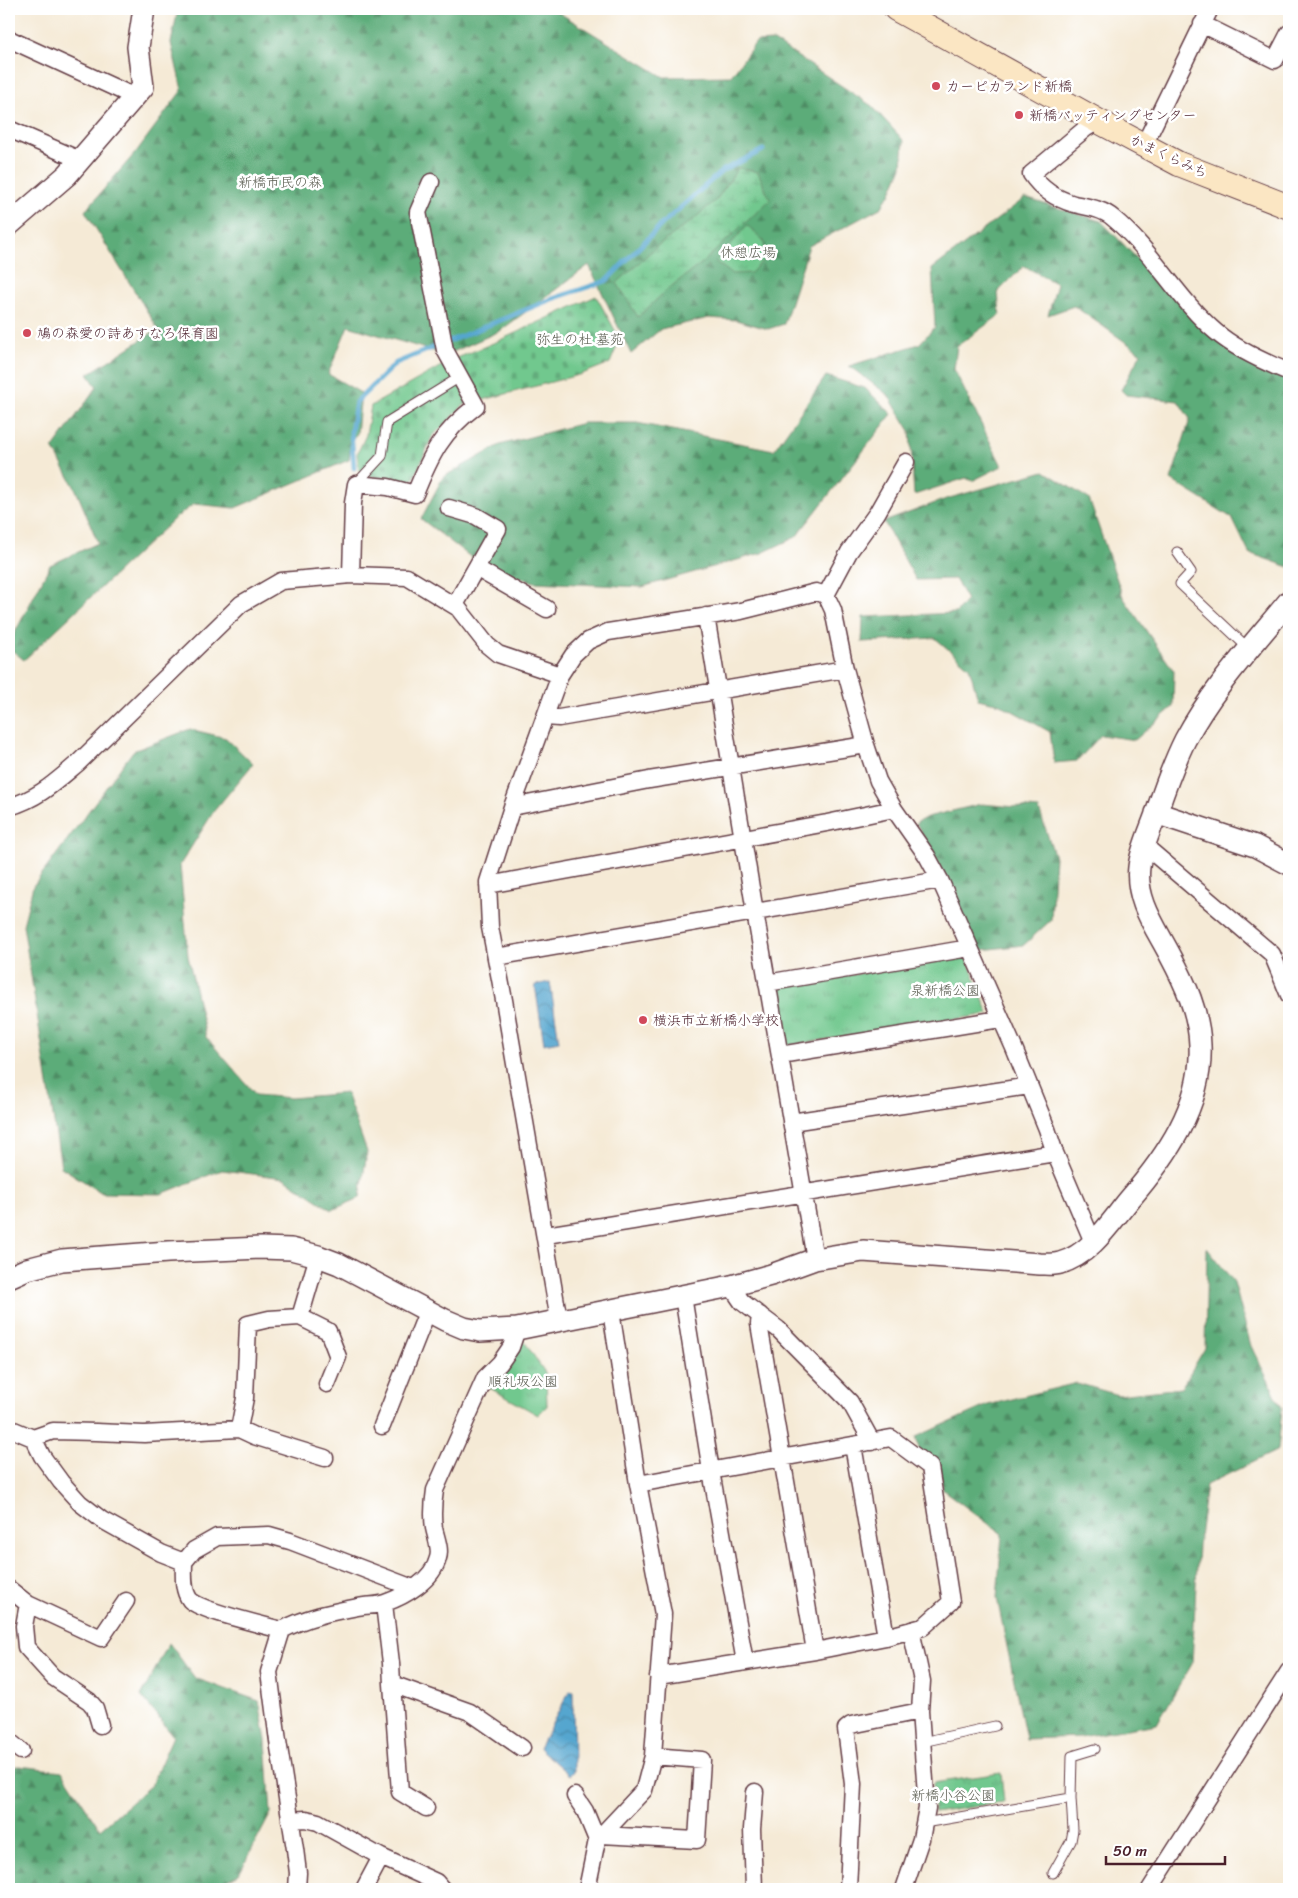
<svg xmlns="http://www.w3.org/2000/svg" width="1298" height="1898" font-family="Sriracha,'Klee One',sans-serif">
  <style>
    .forest { fill: url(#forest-firs); stroke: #536652 }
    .wetland { fill: url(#wetland-marsh); stroke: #5e745c }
    .cemetery { fill: url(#cemetery-stones); stroke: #5e745c }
    .park { fill: url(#park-tufts); stroke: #5e745c }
    .water { fill: url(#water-waves); stroke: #50627d }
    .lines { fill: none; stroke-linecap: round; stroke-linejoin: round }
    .stream { stroke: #55a6cf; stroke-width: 5 }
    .service-casing { stroke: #643d45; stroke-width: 11 }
    .minor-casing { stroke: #643d45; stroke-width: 19 }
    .tertiary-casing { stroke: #643d45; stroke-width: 24 }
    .secondary-casing { stroke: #643d45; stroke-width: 26 }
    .service { stroke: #fff; stroke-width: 9 }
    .minor { stroke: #fff; stroke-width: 16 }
    .tertiary { stroke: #fff; stroke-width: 21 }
    .secondary { stroke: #fbe6c3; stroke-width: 24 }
    .poi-dot { fill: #d1495b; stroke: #fff; stroke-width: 2 }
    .labels { text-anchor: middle; stroke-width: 5; stroke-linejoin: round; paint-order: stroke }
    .poi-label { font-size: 14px; fill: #4a1f2b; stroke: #fff; text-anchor: start }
    .street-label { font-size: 14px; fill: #4a1f2b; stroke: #fff }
    .park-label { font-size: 14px; fill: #585a4e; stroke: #fff }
  </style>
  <defs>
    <pattern id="forest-firs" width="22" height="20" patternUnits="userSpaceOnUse" patternTransform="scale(1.25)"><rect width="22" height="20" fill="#5cac79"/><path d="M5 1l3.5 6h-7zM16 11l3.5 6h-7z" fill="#4e8b63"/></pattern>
    <pattern id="wetland-marsh" width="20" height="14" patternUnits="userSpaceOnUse" patternTransform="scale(1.25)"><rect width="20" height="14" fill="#71c88e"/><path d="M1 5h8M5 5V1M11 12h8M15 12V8" fill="none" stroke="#63ab7b"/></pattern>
    <pattern id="cemetery-stones" width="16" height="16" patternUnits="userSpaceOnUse" patternTransform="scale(1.25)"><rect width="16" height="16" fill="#71c88e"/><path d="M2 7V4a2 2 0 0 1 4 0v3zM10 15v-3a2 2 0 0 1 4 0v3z" fill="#63ab7b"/></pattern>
    <pattern id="park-tufts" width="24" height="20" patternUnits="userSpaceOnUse" patternTransform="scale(1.25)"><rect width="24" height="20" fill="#71c88e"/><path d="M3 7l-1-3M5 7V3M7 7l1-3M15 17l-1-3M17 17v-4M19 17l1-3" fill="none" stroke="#63ab7b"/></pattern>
    <pattern id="water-waves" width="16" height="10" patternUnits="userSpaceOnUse" patternTransform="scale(1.25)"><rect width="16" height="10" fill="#55a6cf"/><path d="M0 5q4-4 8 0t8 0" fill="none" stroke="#4887a8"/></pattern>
  </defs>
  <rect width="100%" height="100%" fill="#fff"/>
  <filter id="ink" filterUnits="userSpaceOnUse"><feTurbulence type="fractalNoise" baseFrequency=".02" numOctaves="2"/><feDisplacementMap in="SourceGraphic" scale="10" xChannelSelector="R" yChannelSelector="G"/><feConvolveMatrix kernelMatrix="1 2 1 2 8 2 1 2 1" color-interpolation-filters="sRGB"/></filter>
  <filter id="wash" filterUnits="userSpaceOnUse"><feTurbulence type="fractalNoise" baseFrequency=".0096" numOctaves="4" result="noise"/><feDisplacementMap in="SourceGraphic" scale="20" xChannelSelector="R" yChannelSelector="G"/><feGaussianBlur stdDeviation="1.12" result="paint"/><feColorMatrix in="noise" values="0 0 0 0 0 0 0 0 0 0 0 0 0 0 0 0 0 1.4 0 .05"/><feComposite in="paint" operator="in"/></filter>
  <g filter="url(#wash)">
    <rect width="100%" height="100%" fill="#f5ead6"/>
    <!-- forest -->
    <path class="forest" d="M 178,9 L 553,9 L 664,77 L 731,76 L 756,42 L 774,41 L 872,106 L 904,141 L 902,167 L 890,195 L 887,197 L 882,207 L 809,246 L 784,324 L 768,329 L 736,320 L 709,318 L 661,329 L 631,354 L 589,265 L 500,331 L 446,355 L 348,326 L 328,374 L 361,393 L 357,434 L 351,440 L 349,460 L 235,508 L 194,504 L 174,519 L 24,660 L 9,648 L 9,644 L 50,565 L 98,543 L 76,490 L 53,448 L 97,387 L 88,374 L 158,329 L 85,211 L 136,152 L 182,90 L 171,43 Z
      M 1025,198 L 1101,221 L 1191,314 L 1226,347 L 1289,381 L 1289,567 L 1249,553 L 1232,518 L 1171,480 L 1190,419 L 1178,401 L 1126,395 L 1121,390 L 1141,353 L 1074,306 L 1048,315 L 1057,284 L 1024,266 L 998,292 L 1000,315 L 957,346 L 954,369 L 1002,466 L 972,481 L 966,478 L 914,495 L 910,431 L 888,395 L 849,366 L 919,344 L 935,327 L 932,269 Z
      M 826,376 L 865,388 L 892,414 L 796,537 L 762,553 L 642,587 L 534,582 L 481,565 L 421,519 L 443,477 L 500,445 L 583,423 L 637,423 L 774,450 Z
      M 1044,471 L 1089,499 L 1123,597 L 1174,671 L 1173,707 L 1135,740 L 1101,735 L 1077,761 L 1054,763 L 1050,732 L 1000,704 L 978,699 L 969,667 L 935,638 L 862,642 L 863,617 L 956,613 L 967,600 L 955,579 L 916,580 L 884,522 L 946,499 Z
      M 190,729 L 226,738 L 253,764 L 214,811 L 180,865 L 188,956 L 206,1037 L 256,1095 L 291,1098 L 346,1093 L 367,1152 L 360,1198 L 332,1210 L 284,1178 L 222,1170 L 161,1194 L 102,1193 L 61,1167 L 23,925 L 33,886 L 133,751 Z
      M 981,804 L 1039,809 L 1055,857 L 1051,920 L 1024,945 L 974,951 L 954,893 L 916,823 L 927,817 Z
      M 1207,1248 L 1234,1282 L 1251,1346 L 1282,1408 L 1278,1450 L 1206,1485 L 1198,1545 L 1192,1664 L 1157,1724 L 1080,1737 L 1026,1739 L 997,1598 L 1002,1534 L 943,1490 L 939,1467 L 919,1449 L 916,1437 L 988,1405 L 1077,1383 L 1118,1395 L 1181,1388 L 1205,1348 Z
      M 169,1643 L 195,1678 L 259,1701 L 266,1740 L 271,1813 L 239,1874 L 211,1889 L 9,1889 L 9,1767 L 19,1766 L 62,1771 L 100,1829 L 151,1785 L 173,1736 L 141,1696 Z"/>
    <!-- wetland -->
    <path class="wetland" d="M 738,168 L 758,172 L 770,200 L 702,263 L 669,288 L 638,317 L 617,283 L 656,247 L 694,219 L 717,199 Z"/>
    <!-- cemetery -->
    <path class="cemetery" d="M 596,296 L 620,339 L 610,363 L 582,374 L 464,405 L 432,437 L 414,478 L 410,481 L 360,475 L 357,454 L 366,435 L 371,406 L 450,361 L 498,341 Z"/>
    <!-- park -->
    <path class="park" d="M 747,225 L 764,241 L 765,258 L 751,273 L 732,274 L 716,262 Z
      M 966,955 L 989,1014 L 785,1046 L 775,988 Z
      M 522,1338 L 546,1374 L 547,1406 L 538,1415 L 488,1387 Z
      M 1001,1773 L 1004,1802 L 934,1813 L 933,1783 Z"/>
    <!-- water -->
    <path class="water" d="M 550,982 L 559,1041 L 544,1044 L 535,985 Z
      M 570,1690 L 573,1691 L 574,1771 L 569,1775 L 539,1748 Z"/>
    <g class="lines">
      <!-- stream -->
      <path class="stream" d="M 354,468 L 351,432 L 356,402 L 396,363 L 552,299 L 606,281 L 662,224 L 722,171 L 763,150"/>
    </g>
  </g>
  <g filter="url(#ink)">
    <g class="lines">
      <!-- service casing -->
      <g class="service-casing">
        <path id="service" d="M 356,484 L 382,456 L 387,422 L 460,377
          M 1177,552 L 1191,572 L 1180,584 L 1248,648
          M 922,1742 L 995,1726
          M 924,1823 L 1071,1798
          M 1053,1873 L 1071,1841 L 1073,1830 L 1071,1798 L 1072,1756 L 1095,1749"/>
      </g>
      <!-- minor casing -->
      <g class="minor-casing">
        <path id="minor" d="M 1202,24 L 1275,60 L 1289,33
          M 9,39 L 135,97
          M 1098,121 L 1085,129 L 1031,174 C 1041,189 1057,199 1074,204 C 1088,207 1103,209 1113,218 C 1152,250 1178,300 1216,332 C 1237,350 1264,362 1289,372
          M 9,129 L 80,160
          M 1144,145 L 1210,9
          M 449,508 L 476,516 L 498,529 L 455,605
          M 476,568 L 547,609
          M 351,575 L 353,503 L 356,484 L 388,487 L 415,494 C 431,454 442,432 476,406 L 445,350 L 418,212 L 431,182
          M 826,595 L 849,552 L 877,513 L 906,462
          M 706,616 L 755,912 L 815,1259
          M 545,717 L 559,718 L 845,669
          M 9,807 C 39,798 54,783 78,763 L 241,604 L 281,581 L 351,575 L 407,577 L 458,608 L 487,645 L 498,654 L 560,675
          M 512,807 L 649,780 L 866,745
          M 1145,846 L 1272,954 L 1289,995
          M 488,885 L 827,823 L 894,809
          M 496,957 L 940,880
          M 767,983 L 969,948
          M 780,1055 L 1000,1019
          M 791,1122 L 1029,1086
          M 546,1235 L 1055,1153
          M 731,1286 L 742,1302 L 778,1329 L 850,1402 L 872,1442
          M 683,1296 L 711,1471 L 745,1662
          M 760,1315 L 759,1324 L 815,1651
          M 300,1317 L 328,1331 L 338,1357 L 327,1384
          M 559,1320 L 504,1000 L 490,927 L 488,882 L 512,807 L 560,675 L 573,655 L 588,641 L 608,632 L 741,611 L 816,592 L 826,595 L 833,610 L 845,669 L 866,745 L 878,781 L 894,809 L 927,856 L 940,880 L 1014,1048 L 1047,1129 L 1055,1153 L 1093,1242
          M 382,1426 L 428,1310
          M 9,1428 L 33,1438 L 42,1456 L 61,1482 L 80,1503 L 102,1520 L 161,1553 L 184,1562
          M 239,1429 L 245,1398 L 248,1324 L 269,1319 L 300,1317 L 318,1256
          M 33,1438 L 53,1431 L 96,1432 L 144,1434 L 239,1429 L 254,1436 L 325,1458
          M 853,1445 L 886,1637
          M 638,1484 L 891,1438 L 930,1467 L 951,1602 L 923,1627 L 886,1637 L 815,1651 L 658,1676
          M 413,1588 L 290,1541 L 269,1535 L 217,1537 L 194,1550 L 184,1562 C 184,1573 182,1590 190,1600 C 201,1611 263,1625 282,1630 C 306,1617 332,1612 358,1607 C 367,1605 377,1606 385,1603 C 405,1596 433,1580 438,1558 C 441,1549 436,1538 434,1528 C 432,1515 433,1503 435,1490 L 485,1378 L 500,1363 L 511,1347 L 517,1329
          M 9,1589 L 28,1604 L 101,1638 L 126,1601
          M 28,1604 L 24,1626 L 26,1647 L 53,1677 L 89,1701 L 95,1708 L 100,1725
          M 384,1604 L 391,1663 L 392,1684 L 470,1712 L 522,1748
          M 282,1630 L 269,1672 L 278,1741 L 295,1849 L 298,1873 L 297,1889
          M 911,1630 L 922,1681 L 920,1711
          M 392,1684 L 400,1792 L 426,1808
          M 9,1741 L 21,1751
          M 575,1796 L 585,1811 L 597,1840
          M 290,1820 L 306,1819 L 318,1822 L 381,1857 L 436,1882 L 442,1889
          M 601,1835 L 697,1840 L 702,1760 L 653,1756
          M 364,1889 L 381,1857
          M 587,1889 L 597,1840 L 644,1790 L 653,1756 L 663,1614 L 638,1484 L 611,1311
          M 754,1889 L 752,1829 L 755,1792
          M 848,1889 L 853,1784 L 846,1729 L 851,1725 L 920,1711 L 927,1808 L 921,1839 L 904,1889
          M 1150,1889 L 1289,1671"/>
      </g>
      <!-- tertiary casing -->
      <g class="tertiary-casing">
        <path id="tertiary" d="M 9,225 L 67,175 L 143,87 L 138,47 L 144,9
          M 1156,813 L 1255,846 L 1289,864
          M 9,1277 L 27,1269 L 62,1260 L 168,1252 L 261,1248 L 291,1249 L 318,1256 L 339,1264 L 445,1320 L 464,1328 L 480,1331 L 517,1329 L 731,1286 L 771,1275 L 815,1259 L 863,1251 L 1040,1264 C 1046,1264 1054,1265 1060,1263 C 1090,1255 1110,1223 1129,1200 C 1166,1157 1203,1105 1200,1045 C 1199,1013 1185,983 1170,955 C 1156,928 1135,900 1139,867 C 1141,850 1150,831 1156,814 C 1164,790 1173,764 1185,740 C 1212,689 1253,645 1289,601"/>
      </g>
      <!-- secondary casing -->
      <g class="secondary-casing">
        <path id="secondary" d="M 896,9 L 1098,121 L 1179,164 L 1289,207"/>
      </g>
      <!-- service -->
      <use href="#service" class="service"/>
      <!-- minor -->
      <use href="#minor" class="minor"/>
      <!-- tertiary -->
      <use href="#tertiary" class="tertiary"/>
      <!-- secondary -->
      <use href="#secondary" class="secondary"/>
    </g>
  </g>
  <!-- markers -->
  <g class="poi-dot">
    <circle cx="936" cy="86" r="5"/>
    <circle cx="1019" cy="115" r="5"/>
    <circle cx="27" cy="333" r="5"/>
    <circle cx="643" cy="1020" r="5"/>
  </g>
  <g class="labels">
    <!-- poi labels -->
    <g class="poi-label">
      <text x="946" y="91">カーピカランド新橋</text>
      <text x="1029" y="120">新橋バッティングセンター</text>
      <text x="37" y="338">鳩の森愛の詩あすなろ保育園</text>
      <text x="653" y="1025">横浜市立新橋小学校</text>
    </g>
    <!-- street labels -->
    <g class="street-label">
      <text transform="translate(1169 156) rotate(25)" y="5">かまくらみち</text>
    </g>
    <!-- park labels -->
    <g class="park-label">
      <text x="280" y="187">新橋市民の森</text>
      <text x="748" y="257">休憩広場</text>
      <text x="580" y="344">弥生の杜 墓苑</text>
      <text x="945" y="995">泉新橋公園</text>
      <text x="523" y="1386">順礼坂公園</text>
      <text x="953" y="1800">新橋小谷公園</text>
    </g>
  </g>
  <!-- margin -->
  <rect width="1298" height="1898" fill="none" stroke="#fff" stroke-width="30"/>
  <!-- scale -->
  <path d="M1106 1856v8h119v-8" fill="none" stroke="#4a1f2b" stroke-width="2.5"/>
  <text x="1113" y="1856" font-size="15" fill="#4a1f2b" stroke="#ffffff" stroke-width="4" paint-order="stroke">50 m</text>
</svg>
